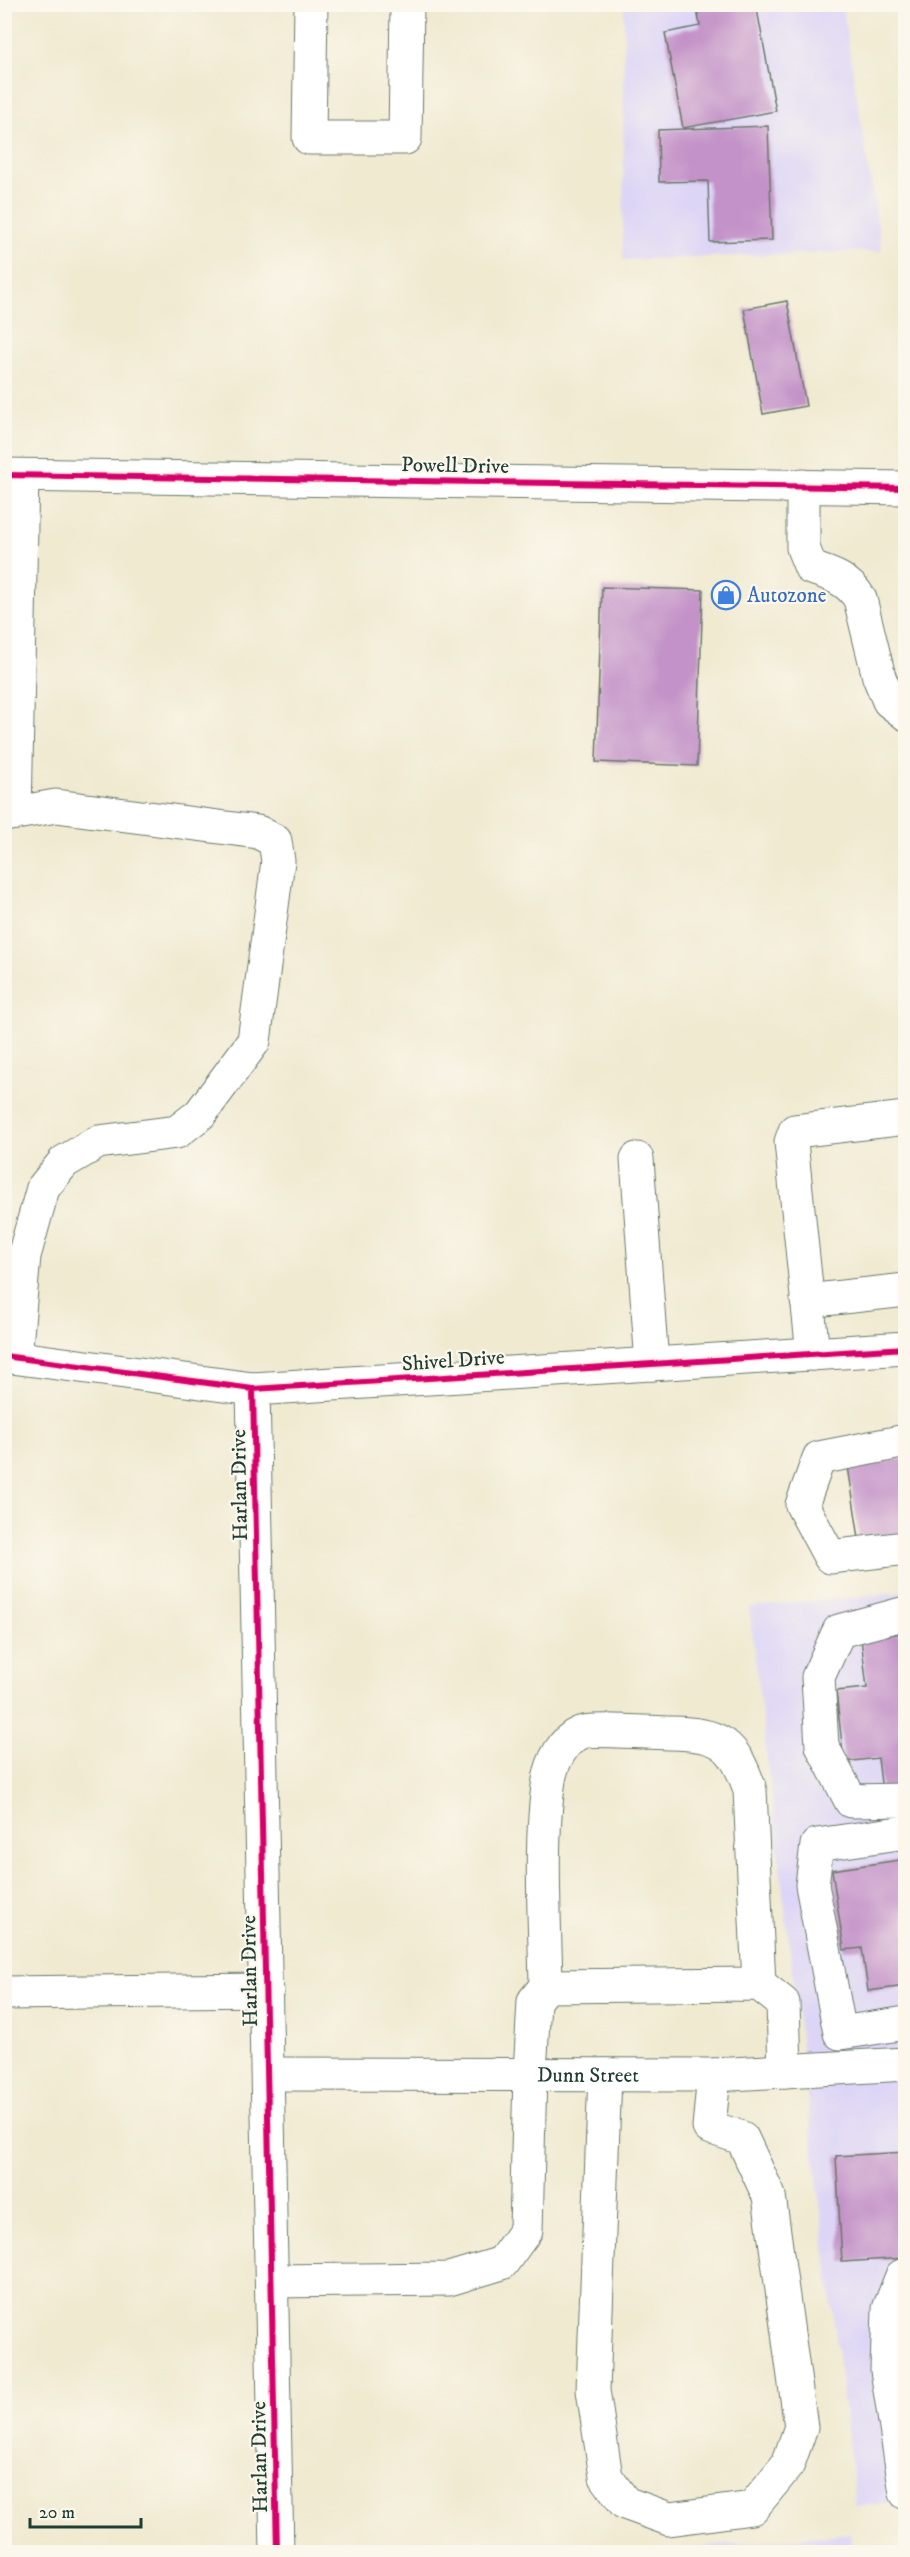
<svg xmlns="http://www.w3.org/2000/svg" width="910" height="2557" font-family="'IM FELL DW Pica',serif">
  <style>
    .built { fill: #ddd5f6 }
    .building { fill: #c392c8 }
    .lines { fill: none; stroke-linecap: round; stroke-linejoin: round }
    .minor-casing { stroke: #687a6b; stroke-width: 35 }
    .minor { stroke: #fff; stroke-width: 33 }
    .cycleway-casing { stroke: #fbf7ec; stroke-width: 10 }
    .cycleway { stroke: #d6006c; stroke-width: 6 }
    .labels { text-anchor: middle; stroke-width: 4.5; stroke-linejoin: round; paint-order: stroke }
    .street-label { font-size: 21px; fill: #1f3d34; stroke: #fbf7ec }
    .shop-label { font-size: 21px; fill: #366cbe; stroke: #fbf7ec; text-anchor: start }
  </style>
  <rect width="100%" height="100%" fill="#fbf7ec"/>
  <filter id="ink" filterUnits="userSpaceOnUse"><feTurbulence type="fractalNoise" baseFrequency=".0167" numOctaves="2"/><feDisplacementMap in="SourceGraphic" scale="12" xChannelSelector="R" yChannelSelector="G"/><feConvolveMatrix kernelMatrix="1 2 1 2 8 2 1 2 1" color-interpolation-filters="sRGB"/></filter>
  <filter id="wash" filterUnits="userSpaceOnUse"><feTurbulence type="fractalNoise" baseFrequency=".008" numOctaves="4" result="noise"/><feDisplacementMap in="SourceGraphic" scale="24" xChannelSelector="R" yChannelSelector="G"/><feGaussianBlur stdDeviation="1.35" result="paint"/><feColorMatrix in="noise" values="0 0 0 0 0 0 0 0 0 0 0 0 0 0 0 0 0 1.4 0 .05"/><feComposite in="paint" operator="in"/></filter>
  <g filter="url(#wash)">
    <rect width="100%" height="100%" fill="#f0ead1"/>
    <!-- built -->
    <path class="built" d="M 624,5 L 842,5 L 882,251 L 623,260 Z
      M 905,1592 L 905,2500 L 856,2507 L 749,1607 Z
      M 850,2533 L 852,2552 L 651,2552 Z"/>
    <g id="blocks">
      <!-- building -->
      <path class="building" d="M 696,4 L 756,4 L 776,111 L 683,128 L 665,33 L 700,26 Z
        M 768,126 L 772,240 L 710,242 L 708,181 L 659,182 L 658,130 Z
        M 787,301 L 806,406 L 763,414 L 744,309 Z
        M 602,587 L 703,590 L 697,766 L 596,762 Z
        M 906,1458 L 906,1539 L 860,1545 L 848,1466 Z
        M 906,1633 L 906,1789 L 882,1792 L 878,1758 L 844,1762 L 836,1691 L 867,1688 L 861,1638 Z
        M 906,1859 L 906,1986 L 868,1991 L 862,1948 L 844,1950 L 832,1870 Z
        M 906,2152 L 906,2258 L 842,2262 L 836,2156 Z"/>
    </g>
  </g>
  <g filter="url(#ink)">
    <use href="#blocks" fill-opacity="0" stroke="#687a6b" stroke-width="1.5"/>
    <g class="lines">
      <!-- minor casing -->
      <g class="minor-casing">
        <g id="minor">
          <path d="M 311,4 L 309,138 L 405,138 L 407,4"/>
          <path d="M 4,475 L 906,488"/>
          <path d="M 803,486 L 803,548 L 811,568 C 831,574 849,580 860,599 L 879,677 L 889,701 L 906,714"/>
          <path d="M 15,813 L 22,476"/>
          <path d="M 4,815 L 56,806 L 258,832 L 275,841 L 278,861 L 254,1041 L 200,1114 L 177,1132 L 98,1142 L 64,1162 L 43,1188 L 24,1256 L 15,1357"/>
          <path d="M 637,1159 L 652,1364"/>
          <path d="M 807,1301 L 906,1290"/>
          <path d="M 813,1354 L 791,1142 L 795,1131 L 906,1118"/>
          <path d="M 4,1356 L 253,1389 L 906,1348"/>
          <path d="M 253,1389 L 277,2552"/>
          <path d="M 906,1441 L 819,1458 L 802,1505 L 830,1557 L 906,1548"/>
          <path d="M 906,1613 L 839,1631 L 818,1677 L 822,1746 L 851,1801 L 906,1800"/>
          <path d="M 906,1832 L 817,1845 L 812,1885 L 840,2033 L 906,2023"/>
          <path d="M 546,1986 C 545,1922 539,1843 549,1780 C 552,1762 563,1740 580,1733 C 589,1728 656,1733 671,1733 C 720,1734 734,1742 750,1790 L 759,1984"/>
          <path d="M 4,1993 L 267,1990"/>
          <path id="s1" d="M 268,2074 L 714,2075 L 906,2064"/>
          <path d="M 605,2075 L 593,2390 L 606,2477 L 625,2503 L 669,2519 L 752,2508 L 788,2464 L 801,2427 L 769,2196 L 742,2138 L 709,2127 L 714,2075"/>
          <path d="M 906,2276 L 902,2276 L 889,2309 L 887,2370 L 906,2493"/>
          <path d="M 272,2281 L 449,2279 L 502,2263 L 526,2230 L 530,2074 L 534,2001 L 546,1986 L 759,1984 L 783,2003 L 785,2071"/>
        </g>
      </g>
      <!-- minor -->
      <use href="#minor" class="minor"/>
      <!-- cycleway casing -->
      <g class="cycleway-casing">
        <path id="cycleway" d="M 4,475 L 906,488
          M 4,1356 L 253,1389 L 906,1348
          M 253,1389 L 277,2552"/>
      </g>
      <!-- cycleway -->
      <use href="#cycleway" class="cycleway"/>
    </g>
  </g>
  <!-- icons -->
  <defs>
    <g id="shop-ring" transform="scale(1.5)"><circle r="9.5" fill="#fbf7ec" stroke="#3f7fe0" stroke-width="1.5"/><path d="M-5-2.5h2.3a2.7 3.5 0 0 1 5.4 0H5L5.5 6h-11ZM-1.5-2.5h3a1.5 2.3 0 0 0-3 0Z" fill="#3f7fe0"/></g>
  </defs>
  <g fill-rule="evenodd">
    <use href="#shop-ring" x="726" y="595"/>
  </g>
  <g class="labels">
    <!-- street labels -->
    <g class="street-label">
      <text transform="translate(455 465) rotate(1)" y="7">Powell Drive</text>
      <text transform="translate(453 1360) rotate(-4)" y="7">Shivel Drive</text>
      <text transform="translate(239 1485) rotate(-91)" y="7">Harlan Drive</text>
      <text transform="translate(249 1971) rotate(-91)" y="7">Harlan Drive</text>
      <text dy="7" stroke="none"><textPath href="#s1" startOffset="320">Dunn Street</textPath></text>
      <text transform="translate(259 2457) rotate(-91)" y="7">Harlan Drive</text>
    </g>
    <!-- shop labels -->
    <g class="shop-label">
      <text x="747" y="602">Autozone</text>
    </g>
  </g>
  <!-- margin -->
  <rect width="910" height="2557" fill="none" stroke="#fbf7ec" stroke-width="24"/>
  <!-- scale -->
  <path d="M30 2518v9h111v-9" fill="none" stroke="#1f3d34" stroke-width="3"/>
  <text x="39" y="2518" font-size="18" fill="#1f3d34" stroke="#fbf7ec" stroke-width="4.5" paint-order="stroke">20 m</text>
</svg>
